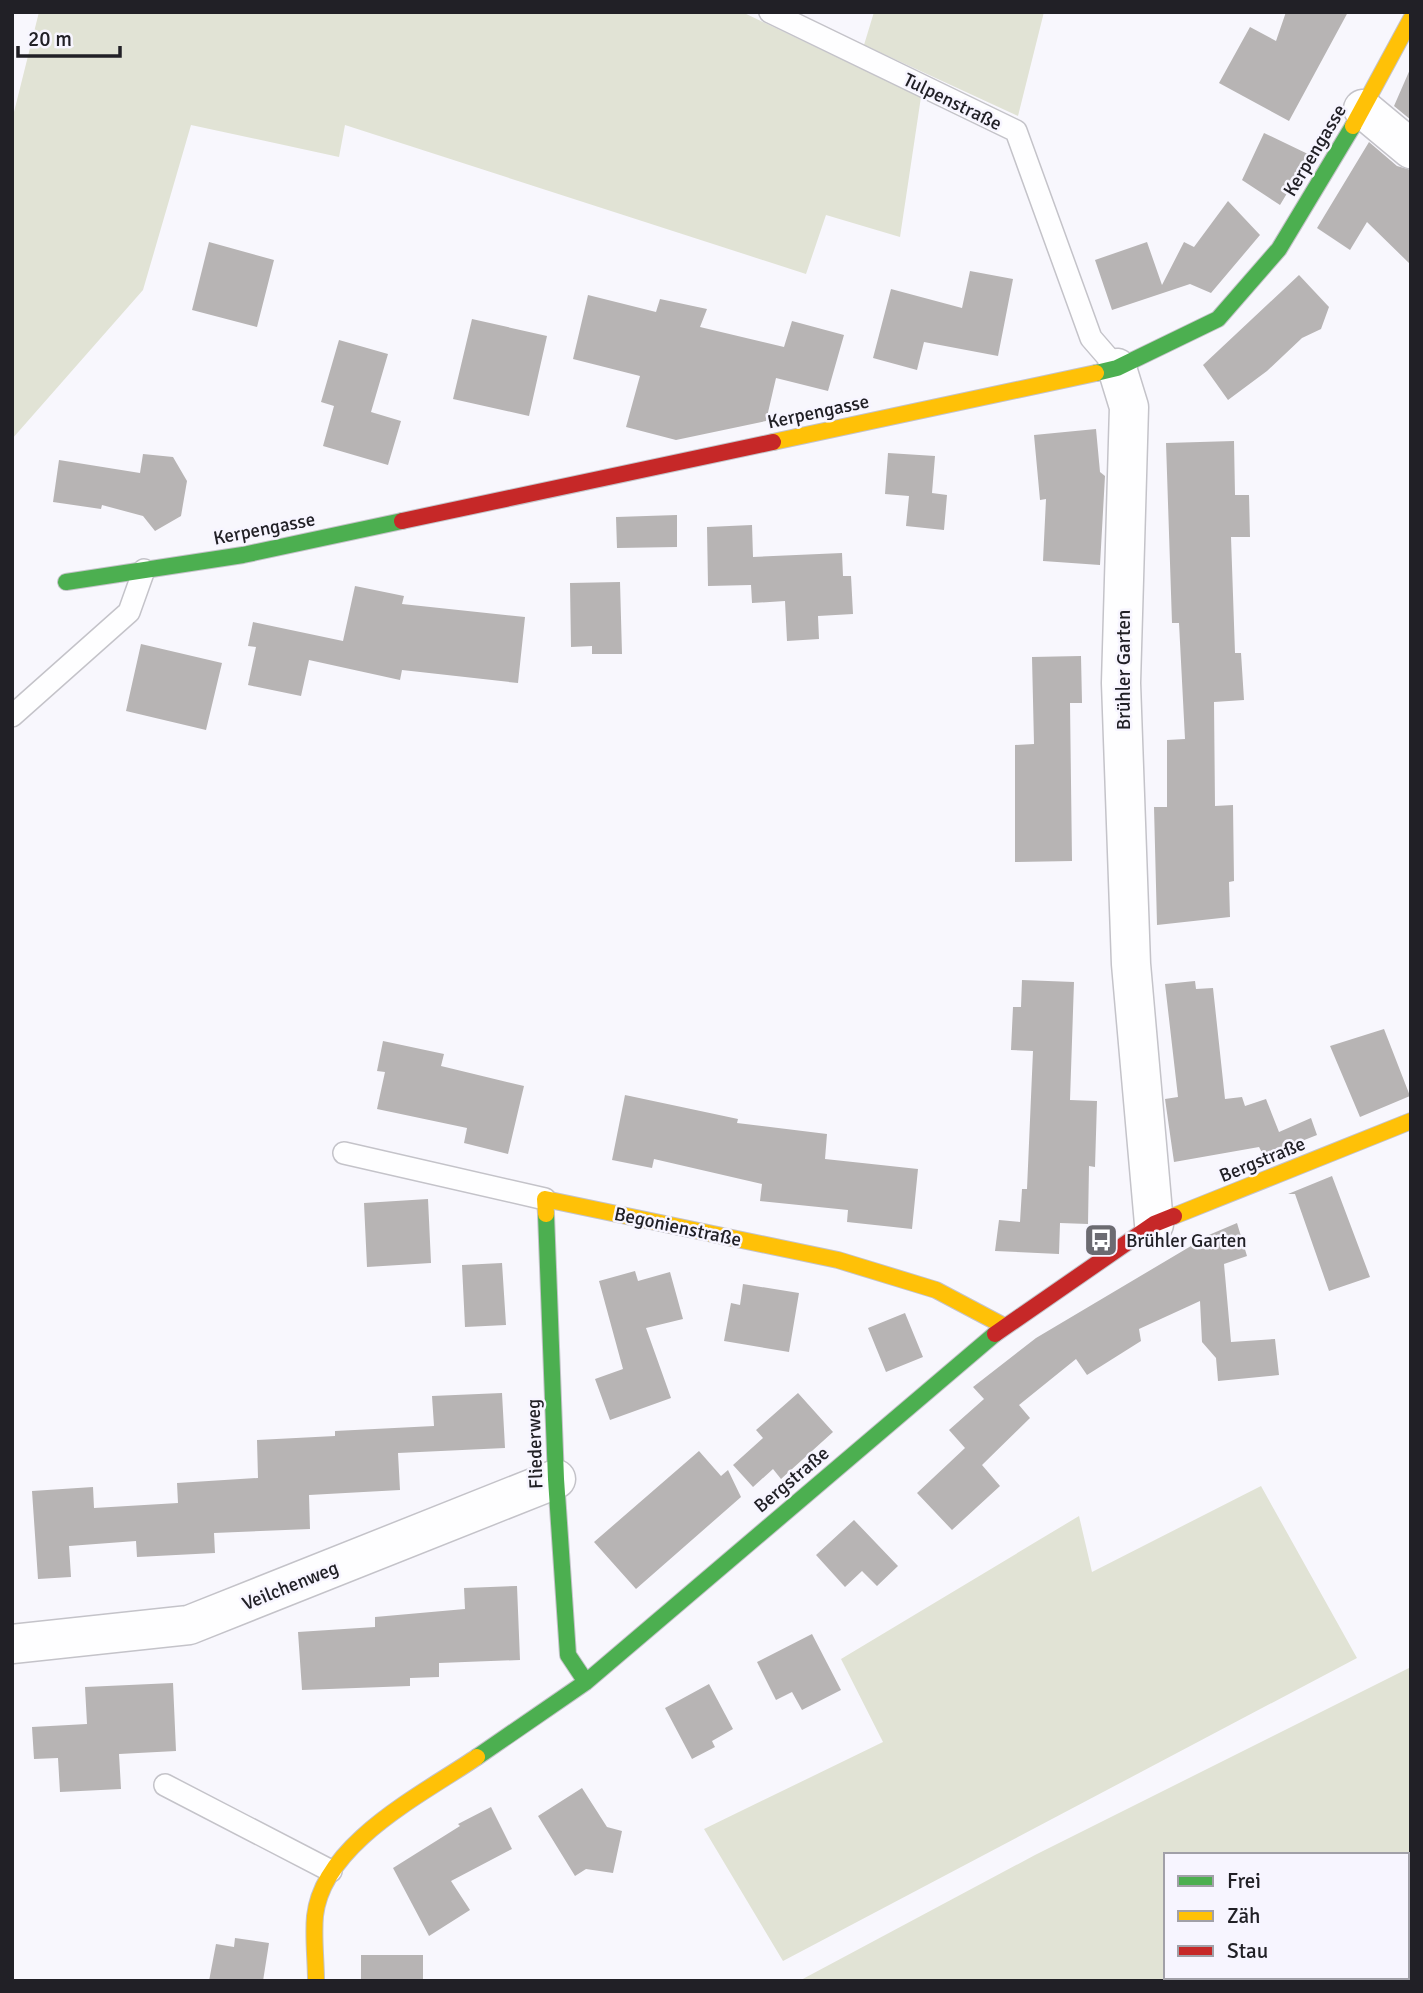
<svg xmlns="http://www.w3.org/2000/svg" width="1423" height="1993" font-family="Signika,sans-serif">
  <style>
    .green { fill: #e1e3d5; fill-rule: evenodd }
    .building { fill: #b7b4b4 }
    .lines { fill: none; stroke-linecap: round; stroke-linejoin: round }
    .lane-casing { stroke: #c4c3c9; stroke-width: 24 }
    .street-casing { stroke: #c4c3c9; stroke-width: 41 }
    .fast-casing { stroke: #c4c3c9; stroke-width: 18 }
    .slow-casing { stroke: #c4c3c9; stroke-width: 18 }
    .jam-casing { stroke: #c4c3c9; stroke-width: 18 }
    .lane { stroke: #fefeff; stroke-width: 21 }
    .street { stroke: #fefeff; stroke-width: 38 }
    .fast { stroke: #4caf50; stroke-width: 16 }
    .slow { stroke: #ffc107; stroke-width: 16 }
    .jam { stroke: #c62828; stroke-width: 16 }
    .labels { text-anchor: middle; stroke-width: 5; stroke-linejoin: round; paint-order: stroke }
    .street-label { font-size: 19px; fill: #212026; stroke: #f7f5ff }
    .poi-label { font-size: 19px; fill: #212026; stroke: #f7f5ff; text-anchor: start }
  </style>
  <rect width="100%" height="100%" fill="#f8f7fd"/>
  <!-- green -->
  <path class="green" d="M 39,12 L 742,12 L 921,97 L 900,237 L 826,215 L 806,274 L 345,125 L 339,157 L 191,125 L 143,290 L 12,439 L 12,120 Z
    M 874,12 L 1044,12 L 1018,116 L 864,45 Z
    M 1261,1486 L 1357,1658 L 783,1961 L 704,1829 L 883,1742 L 841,1659 L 1079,1516 L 1092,1572 Z
    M 1411,1667 L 1411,1981 L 799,1981 L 1035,1855 ZM 1166,1855 L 1407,1855 L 1407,1977 L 1166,1977 Z"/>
  <!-- building -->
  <path class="building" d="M 1286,12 L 1348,12 L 1289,121 L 1219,83 L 1250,27 L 1276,41 Z
    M 1411,67 L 1411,120 L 1394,106 Z
    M 1264,133 L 1310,155 L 1280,205 L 1242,180 Z
    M 1369,142 L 1397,166 L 1411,170 L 1411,265 L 1367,222 L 1350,250 L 1317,228 Z
    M 1228,201 L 1260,235 L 1211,293 L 1190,284 L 1112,310 L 1095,260 L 1147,242 L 1162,285 L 1184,242 L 1194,247 Z
    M 209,242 L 274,260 L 257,327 L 192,310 Z
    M 970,271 L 1013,279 L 998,356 L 924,342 L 917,370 L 873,358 L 891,289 L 962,308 Z
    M 1299,275 L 1329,307 L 1321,329 L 1302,338 L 1267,371 L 1228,400 L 1203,365 Z
    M 588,295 L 656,312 L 660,299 L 707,309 L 700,327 L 784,347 L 792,321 L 844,335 L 828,391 L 776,378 L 766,421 L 676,440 L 626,427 L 640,376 L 573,359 Z
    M 472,319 L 547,336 L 529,416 L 453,399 Z
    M 339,340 L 388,354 L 371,412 L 401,421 L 388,465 L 323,446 L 334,406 L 321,402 Z
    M 1096,429 L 1100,472 L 1105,476 L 1100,565 L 1043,561 L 1046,499 L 1040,500 L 1034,435 Z
    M 1234,441 L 1235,495 L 1249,495 L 1250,537 L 1231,537 L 1235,653 L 1241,653 L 1244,700 L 1214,702 L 1215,806 L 1233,805 L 1234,881 L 1229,882 L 1230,917 L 1157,925 L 1154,807 L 1167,807 L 1167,740 L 1185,739 L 1179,623 L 1172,623 L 1166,443 Z
    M 888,453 L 935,456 L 932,493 L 947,495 L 944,530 L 906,526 L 909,496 L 885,494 Z
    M 143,454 L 173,457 L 187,481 L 181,516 L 155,531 L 143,516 L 102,505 L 101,509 L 53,502 L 59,460 L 140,473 Z
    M 677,515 L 677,547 L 617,548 L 616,517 Z
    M 752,525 L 753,557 L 842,553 L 843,576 L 851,576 L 853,614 L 818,616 L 819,639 L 787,641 L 785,601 L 752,603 L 751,585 L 708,586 L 707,527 Z
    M 620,582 L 622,654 L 592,654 L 592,646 L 571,647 L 570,583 Z
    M 355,586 L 404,596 L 402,604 L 525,617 L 518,683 L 402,670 L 400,680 L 309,660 L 301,696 L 248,685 L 256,647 L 248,646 L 253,622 L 343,641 Z
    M 141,644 L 222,663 L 206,730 L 126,711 Z
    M 1081,656 L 1082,703 L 1070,703 L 1072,861 L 1015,862 L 1015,745 L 1034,744 L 1032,657 Z
    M 1022,980 L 1074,982 L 1070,1100 L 1097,1101 L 1095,1167 L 1089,1166 L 1088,1224 L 1060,1223 L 1059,1254 L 995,1251 L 999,1220 L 1020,1222 L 1022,1189 L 1027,1189 L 1033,1051 L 1011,1050 L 1013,1007 L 1021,1007 Z
    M 1195,981 L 1196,989 L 1213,988 L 1225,1099 L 1242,1097 L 1245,1106 L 1266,1099 L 1279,1132 L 1311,1118 L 1317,1135 L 1264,1156 L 1259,1147 L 1174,1162 L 1165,1099 L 1178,1097 L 1165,984 Z
    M 1384,1029 L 1410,1096 L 1360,1117 L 1330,1046 Z
    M 383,1041 L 444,1054 L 441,1066 L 524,1086 L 508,1154 L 464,1143 L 467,1128 L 377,1109 L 385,1072 L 377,1071 Z
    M 625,1095 L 738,1119 L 737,1123 L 827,1134 L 825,1159 L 918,1169 L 912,1229 L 847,1222 L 848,1210 L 760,1201 L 762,1184 L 654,1159 L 652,1168 L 612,1160 Z
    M 1332,1176 L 1370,1277 L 1329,1291 L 1295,1194 L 1288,1194 Z
    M 428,1199 L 431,1263 L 367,1267 L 364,1203 Z
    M 1237,1223 L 1247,1256 L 1224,1264 L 1231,1342 L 1275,1339 L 1279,1375 L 1218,1381 L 1216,1358 L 1202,1342 L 1200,1301 L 1139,1329 L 1141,1341 L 1087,1375 L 1076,1359 L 1019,1405 L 1030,1418 L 982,1465 L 1000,1486 L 952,1530 L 917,1493 L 965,1448 L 949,1430 L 984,1399 L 973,1387 L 1036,1338 L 1191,1246 L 1190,1243 Z
    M 502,1263 L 506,1325 L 465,1327 L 462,1265 Z
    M 635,1271 L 638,1281 L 670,1272 L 683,1319 L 646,1328 L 671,1398 L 610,1420 L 595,1379 L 623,1369 L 599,1281 Z
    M 743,1284 L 799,1293 L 789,1352 L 724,1341 L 731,1303 L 740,1305 Z
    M 905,1313 L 923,1357 L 886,1372 L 868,1328 Z
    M 502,1393 L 505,1448 L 398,1453 L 400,1490 L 309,1495 L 310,1529 L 214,1533 L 215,1553 L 137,1557 L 136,1541 L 69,1546 L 71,1577 L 38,1579 L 32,1491 L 93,1487 L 94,1508 L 178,1503 L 177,1483 L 258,1478 L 257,1440 L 335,1436 L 335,1431 L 434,1426 L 432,1396 Z
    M 798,1393 L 833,1432 L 781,1479 L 773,1469 L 753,1487 L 733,1465 L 763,1438 L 756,1430 Z
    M 699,1451 L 721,1476 L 728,1470 L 741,1497 L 636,1589 L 594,1542 Z
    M 854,1520 L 898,1566 L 877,1586 L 862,1571 L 845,1587 L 816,1555 Z
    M 517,1586 L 520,1660 L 439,1663 L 439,1677 L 410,1678 L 410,1686 L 302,1690 L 298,1632 L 375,1627 L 375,1617 L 465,1609 L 464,1588 Z
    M 812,1634 L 841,1690 L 802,1710 L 792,1692 L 776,1700 L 757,1662 Z
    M 173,1683 L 176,1751 L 119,1754 L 121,1789 L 60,1792 L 58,1758 L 34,1759 L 32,1727 L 87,1724 L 85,1687 Z
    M 709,1684 L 733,1729 L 712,1741 L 715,1747 L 692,1759 L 665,1708 Z
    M 582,1788 L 607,1827 L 622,1831 L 613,1873 L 586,1869 L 575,1876 L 538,1816 Z
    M 491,1807 L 512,1849 L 451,1881 L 470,1910 L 429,1936 L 393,1868 L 460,1826 L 458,1824 Z
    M 235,1938 L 269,1943 L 263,1981 L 209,1981 L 216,1944 L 234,1947 Z
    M 361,1955 L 423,1955 L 423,1981 L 361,1981 Z"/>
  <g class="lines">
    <!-- lane casing -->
    <g class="lane-casing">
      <path id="lane" d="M 770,12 L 1016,131 L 1091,338 L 1117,368
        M 12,716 L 129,612 L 144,570
        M 344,1153 L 545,1199
        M 165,1785 L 331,1871"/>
    </g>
    <!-- street casing -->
    <g class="street-casing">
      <path id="street" d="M 1363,109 L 1411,149
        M 1117,368 L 1129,407 L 1121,683 L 1131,964 L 1154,1224
        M 12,1644 L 189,1625 L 556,1479"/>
    </g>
    <!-- fast casing -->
    <g class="fast-casing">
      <path id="fast" d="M 1096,373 L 1117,368 L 1218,319 L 1279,249 L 1353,126
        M 66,582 L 243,555 L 402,521
        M 546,1214 L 556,1479 L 568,1655 L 586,1682
        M 477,1757 L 586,1682 L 995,1334"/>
    </g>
    <!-- slow casing -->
    <g class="slow-casing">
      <path id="slow" d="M 1353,126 L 1411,19
        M 773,442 L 1096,373
        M 546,1214 L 545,1199 L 838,1260 L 936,1290 L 1004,1326
        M 1174,1216 L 1411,1121
        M 316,1981 C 316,1960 313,1937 315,1916 C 323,1843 423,1794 477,1757"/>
    </g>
    <!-- jam casing -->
    <g class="jam-casing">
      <path id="jam" d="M 402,521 L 773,442
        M 995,1334 L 1154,1224 L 1174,1216"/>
    </g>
    <!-- lane -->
    <use href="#lane" class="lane"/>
    <!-- street -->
    <use href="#street" class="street"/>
    <!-- fast -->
    <use href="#fast" class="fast"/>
    <!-- slow -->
    <use href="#slow" class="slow"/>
    <!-- jam -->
    <use href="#jam" class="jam"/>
  </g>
  <!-- icons -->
  <defs>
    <g id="bus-square" transform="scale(1.75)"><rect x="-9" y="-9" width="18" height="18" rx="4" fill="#6c6b71" stroke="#f7f5ff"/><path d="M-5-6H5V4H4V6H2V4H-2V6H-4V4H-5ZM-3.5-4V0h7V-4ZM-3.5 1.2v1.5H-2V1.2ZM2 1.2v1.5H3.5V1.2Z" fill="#fff"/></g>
  </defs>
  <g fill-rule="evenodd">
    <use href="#bus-square" x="1101" y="1240"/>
  </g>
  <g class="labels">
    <!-- street labels -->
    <g class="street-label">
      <text transform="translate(953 101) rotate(26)" y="7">Tulpenstraße</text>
      <text transform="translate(1314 150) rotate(-59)" y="7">Kerpengasse</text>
      <text transform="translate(818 411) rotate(-12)" y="7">Kerpengasse</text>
      <text transform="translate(264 528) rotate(-11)" y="7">Kerpengasse</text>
      <text transform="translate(1123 670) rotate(-90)" y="7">Brühler Garten</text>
      <text transform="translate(1262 1159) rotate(-22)" y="7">Bergstraße</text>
      <text transform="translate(678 1226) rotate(12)" y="7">Begonienstraße</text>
      <text transform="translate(534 1444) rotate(-92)" y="7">Fliederweg</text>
      <text transform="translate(791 1479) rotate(-40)" y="7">Bergstraße</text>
      <text transform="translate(290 1585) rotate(-22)" y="7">Veilchenweg</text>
    </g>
    <!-- poi labels -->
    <g class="poi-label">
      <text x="1126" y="1247">Brühler Garten</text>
    </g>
  </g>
  <!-- border -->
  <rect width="1423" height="1993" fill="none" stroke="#212026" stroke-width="28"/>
  <!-- legend -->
  <rect x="1164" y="1853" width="245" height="126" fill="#f7f5ff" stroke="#a1a0a8" stroke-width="2"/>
  <rect x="1178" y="1876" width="35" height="10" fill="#4caf50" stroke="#a1a0a8" stroke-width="2"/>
  <text x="1227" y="1888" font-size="21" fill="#212026">Frei</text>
  <rect x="1178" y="1911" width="35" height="10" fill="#ffc107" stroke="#a1a0a8" stroke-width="2"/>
  <text x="1227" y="1923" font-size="21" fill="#212026">Zäh</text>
  <rect x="1178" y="1946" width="35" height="10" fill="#c62828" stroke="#a1a0a8" stroke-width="2"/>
  <text x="1227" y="1958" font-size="21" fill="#212026">Stau</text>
  <!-- scale -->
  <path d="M18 46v10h102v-10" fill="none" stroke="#212026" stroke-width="3.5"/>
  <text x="28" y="46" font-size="21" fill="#212026" stroke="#f7f5ff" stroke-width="5" paint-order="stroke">20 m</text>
</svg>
